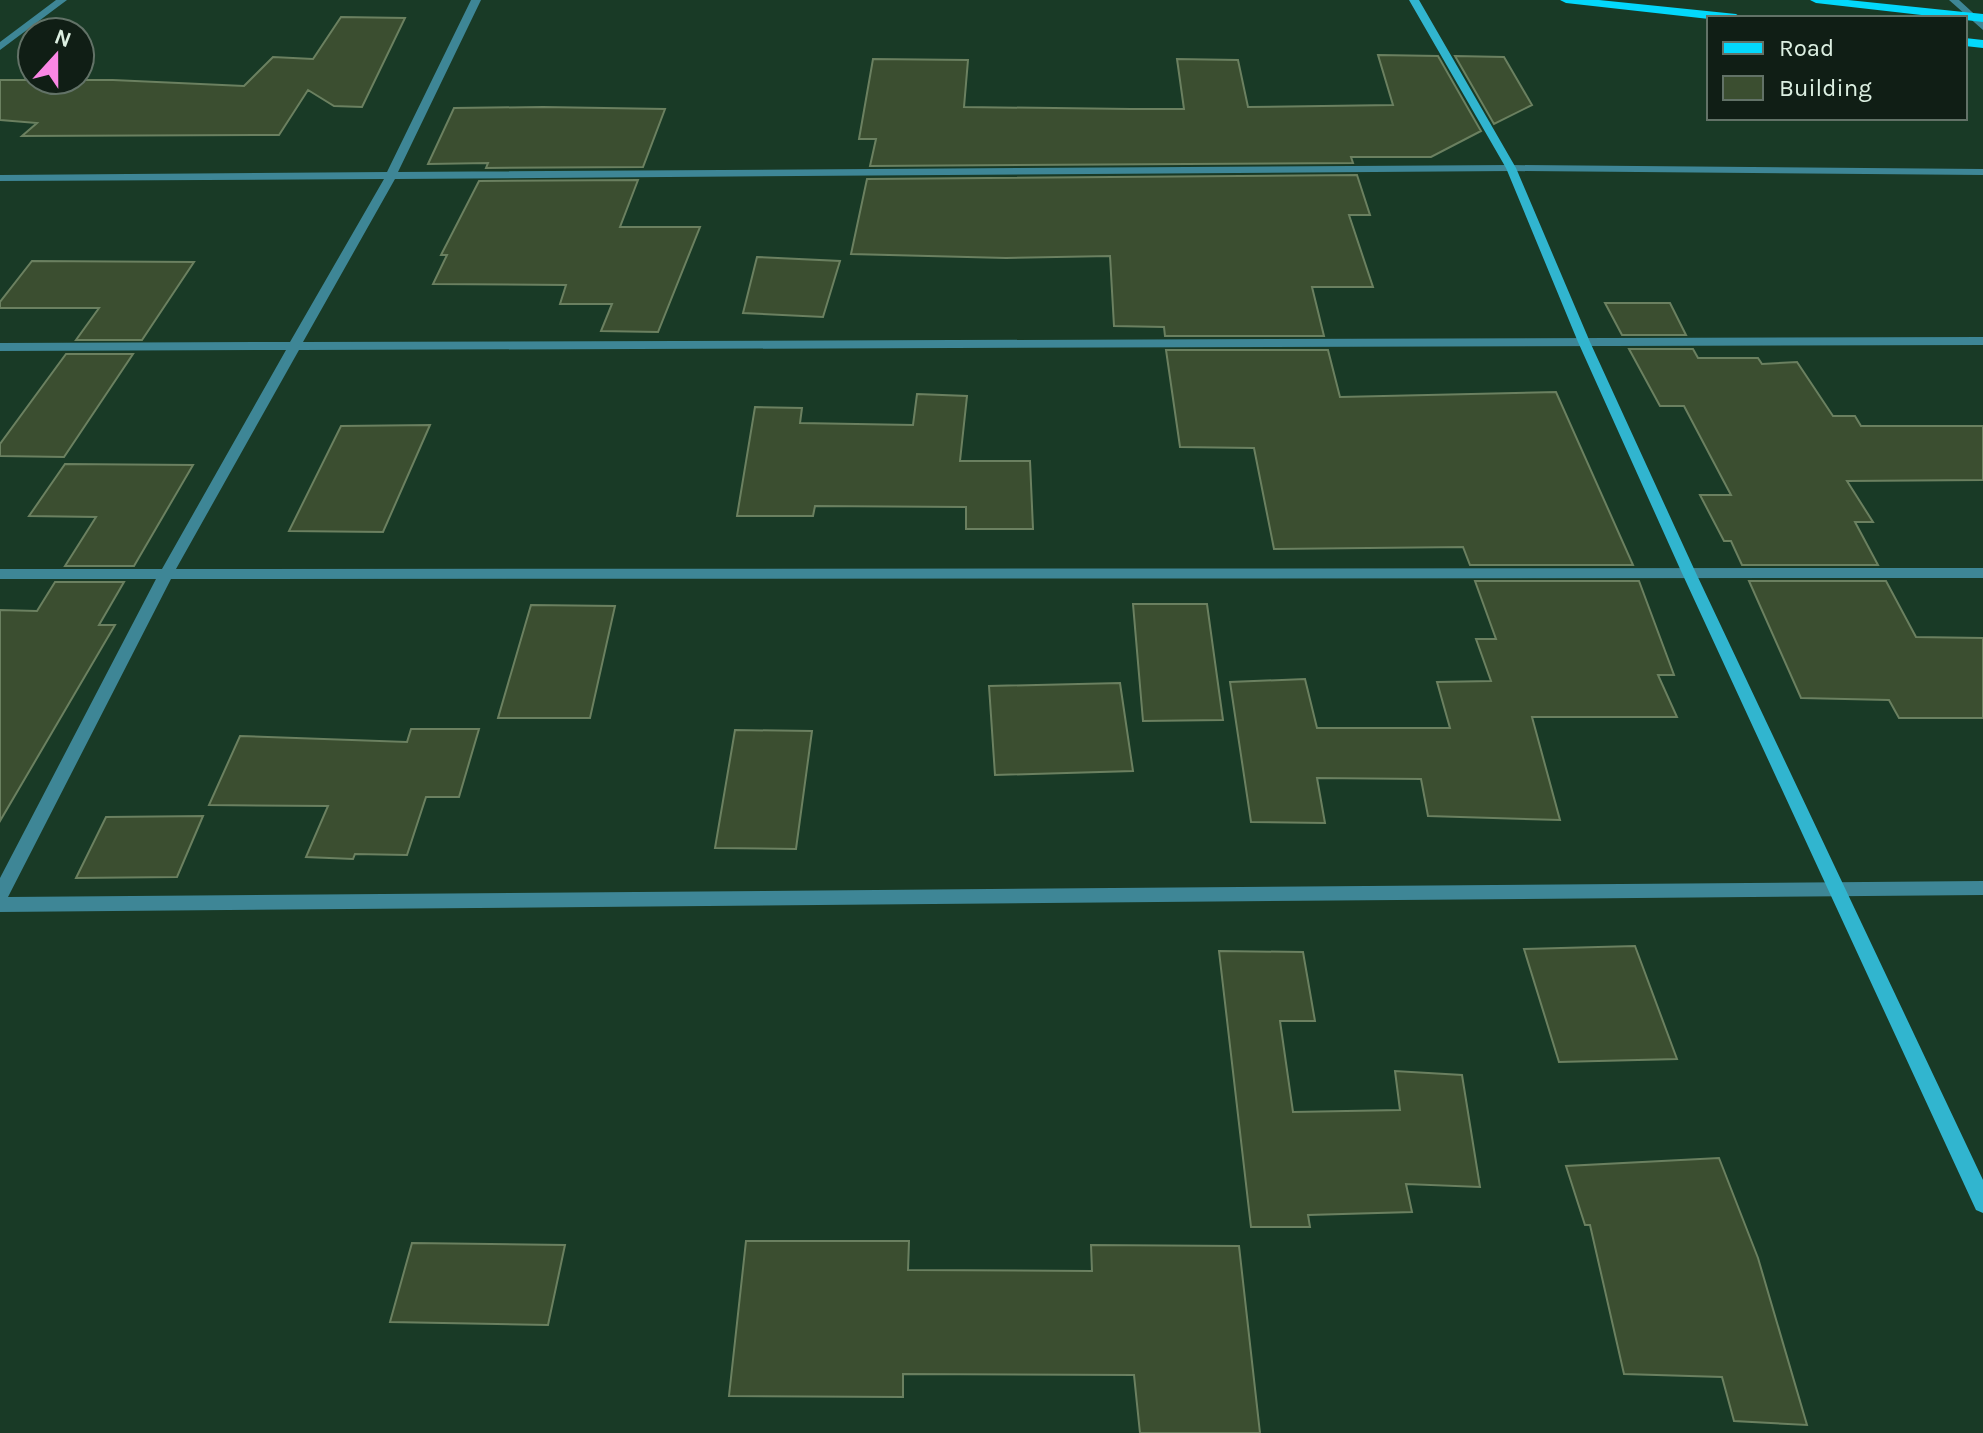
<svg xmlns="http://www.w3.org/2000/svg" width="1983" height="1433" font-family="Karla,sans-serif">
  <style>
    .building { fill: #3b4e30; stroke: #6b8060; stroke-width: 2 }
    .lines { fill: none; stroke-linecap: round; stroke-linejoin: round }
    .street { fill: #3e8696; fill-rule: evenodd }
    .secondary { fill: #31b5cf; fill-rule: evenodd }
    .primary { fill: #03d8fb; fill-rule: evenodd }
  </style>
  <rect width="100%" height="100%" fill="#193a26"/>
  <!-- building -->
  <path class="building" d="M 341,17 L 405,18 L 362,107 L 334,106 L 308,90 L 279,135 L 22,136 L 37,123 L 0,120 L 0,80 L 113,80 L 244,86 L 273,57 L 313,59 Z
    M 1378,55 L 1438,56 L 1481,131 L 1431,157 L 1351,157 L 1353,163 L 870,166 L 876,139 L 859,139 L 873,59 L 968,60 L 964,107 L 1131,109 L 1184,109 L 1177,59 L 1238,60 L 1248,107 L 1393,105 Z
    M 1455,56 L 1504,57 L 1532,105 L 1494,124 Z
    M 454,108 L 543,107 L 665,109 L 643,167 L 486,168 L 488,163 L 428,164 Z
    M 1357,175 L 1370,215 L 1349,215 L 1373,287 L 1312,287 L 1324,336 L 1165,336 L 1164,327 L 1114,326 L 1110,256 L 1006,258 L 851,254 L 867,179 Z
    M 638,180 L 620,227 L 700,227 L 658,332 L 601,331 L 612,304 L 560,304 L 566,285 L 433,284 L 447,255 L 441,255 L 479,181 Z
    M 757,257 L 840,261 L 823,317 L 743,313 Z
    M 32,261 L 194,262 L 142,340 L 76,340 L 99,308 L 0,308 L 0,302 Z
    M 1605,303 L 1670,303 L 1686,335 L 1622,335 Z
    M 1629,349 L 1693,349 L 1698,358 L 1758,358 L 1762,364 L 1797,362 L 1833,416 L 1855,416 L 1861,426 L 1983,426 L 1983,480 L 1847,481 L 1873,522 L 1855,522 L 1878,565 L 1742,565 L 1731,541 L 1724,541 L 1700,495 L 1731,495 L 1684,406 L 1660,406 Z
    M 1166,350 L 1328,350 L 1340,397 L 1556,392 L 1633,565 L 1470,565 L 1463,547 L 1274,549 L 1254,448 L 1180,447 Z
    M 66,354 L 133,354 L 64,457 L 0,456 L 0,444 Z
    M 917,394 L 967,396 L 960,461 L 1030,461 L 1033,529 L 966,529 L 966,507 L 815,506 L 813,516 L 737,516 L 755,407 L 802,408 L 800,423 L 913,425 Z
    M 430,425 L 383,532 L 289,531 L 341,426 Z
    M 65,464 L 193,465 L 134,566 L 65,566 L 96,517 L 29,516 Z
    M 1475,581 L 1639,581 L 1674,675 L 1658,675 L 1677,717 L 1532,717 L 1560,820 L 1428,816 L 1421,779 L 1317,778 L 1325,823 L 1251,822 L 1230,682 L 1305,679 L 1317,728 L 1450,728 L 1437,682 L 1491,681 L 1476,639 L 1496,639 Z
    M 1749,581 L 1886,581 L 1916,637 L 1983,638 L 1983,718 L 1899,718 L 1889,700 L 1801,698 Z
    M 55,582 L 124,582 L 99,625 L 115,625 L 0,821 L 0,610 L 37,611 Z
    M 1133,604 L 1207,604 L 1223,720 L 1143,721 Z
    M 531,605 L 615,606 L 590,718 L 498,718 Z
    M 1120,683 L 1133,771 L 995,775 L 989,686 Z
    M 411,729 L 479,729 L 459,797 L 426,797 L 407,855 L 355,854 L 353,859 L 306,857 L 328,806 L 209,805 L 240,736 L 407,742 Z
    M 735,730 L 812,731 L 796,849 L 715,848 Z
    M 203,816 L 177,877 L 76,878 L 106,817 Z
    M 1635,946 L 1677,1059 L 1559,1062 L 1524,949 Z
    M 1219,951 L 1303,952 L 1315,1021 L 1280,1021 L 1293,1112 L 1400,1110 L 1395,1071 L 1462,1075 L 1480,1187 L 1406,1184 L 1412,1212 L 1308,1215 L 1310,1227 L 1251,1227 Z
    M 1719,1158 L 1758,1258 L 1807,1425 L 1734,1421 L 1722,1377 L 1624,1374 L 1590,1225 L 1585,1225 L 1566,1166 Z
    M 746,1241 L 909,1241 L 908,1270 L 1092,1271 L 1091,1245 L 1239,1246 L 1260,1433 L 1140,1433 L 1134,1375 L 903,1374 L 903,1397 L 729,1396 Z
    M 412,1243 L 565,1245 L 548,1325 L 390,1322 Z"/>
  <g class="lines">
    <!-- street -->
    <path class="street" d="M 56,0 L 67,0 L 0,50 L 0,42 Z
      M 471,0 L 481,0 L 398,172 L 1511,165 L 1983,169 L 1983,175 L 1511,171 L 395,179 L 303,342 L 1983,337 L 1983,345 L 299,350 L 176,569 L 1983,568 L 1983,578 L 171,579 L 8,897 L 1983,881 L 1983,895 L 0,912 L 0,878 L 156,579 L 0,579 L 0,569 L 162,569 L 286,350 L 0,351 L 0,343 L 290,342 L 384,179 L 0,181 L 0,175 L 387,172 Z
      M 1949,0 L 1959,0 L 1983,22 L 1983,30 Z"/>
    <!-- secondary -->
    <path class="secondary" d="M 1409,0 L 1419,0 L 1516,168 L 1590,342 L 1695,571 L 1983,1180 L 1983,1213 L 1976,1210 L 1681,571 L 1578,342 L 1506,168 Z"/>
    <!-- primary -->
    <path class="primary" d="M 1560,0 L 1599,0 L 1736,14 L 1742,18 L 1709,19 L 1566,3 Z
      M 1810,0 L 1848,0 L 1983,14 L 1983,22 L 1816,3 Z
      M 1965,38 L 1983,40 L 1983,48 L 1965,46 Z"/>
  </g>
  <!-- legend -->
  <rect x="1707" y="16" width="260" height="104" fill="#101e15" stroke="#627267" stroke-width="2"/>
  <rect x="1723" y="42" width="40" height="12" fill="#03d8fb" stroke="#627267" stroke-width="2"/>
  <text x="1779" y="56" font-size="24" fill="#ddf0e2">Road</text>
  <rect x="1723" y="76" width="40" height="24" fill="#3b4e30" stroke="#627267" stroke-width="2"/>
  <text x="1779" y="96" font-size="24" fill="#ddf0e2">Building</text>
  <!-- north arrow -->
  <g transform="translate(56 56) rotate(21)"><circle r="38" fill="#101e15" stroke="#627267" stroke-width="2"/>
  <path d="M0-6L14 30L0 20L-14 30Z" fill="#fb87e5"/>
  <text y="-12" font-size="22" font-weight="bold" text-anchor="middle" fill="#ddf0e2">N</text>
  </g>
</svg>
